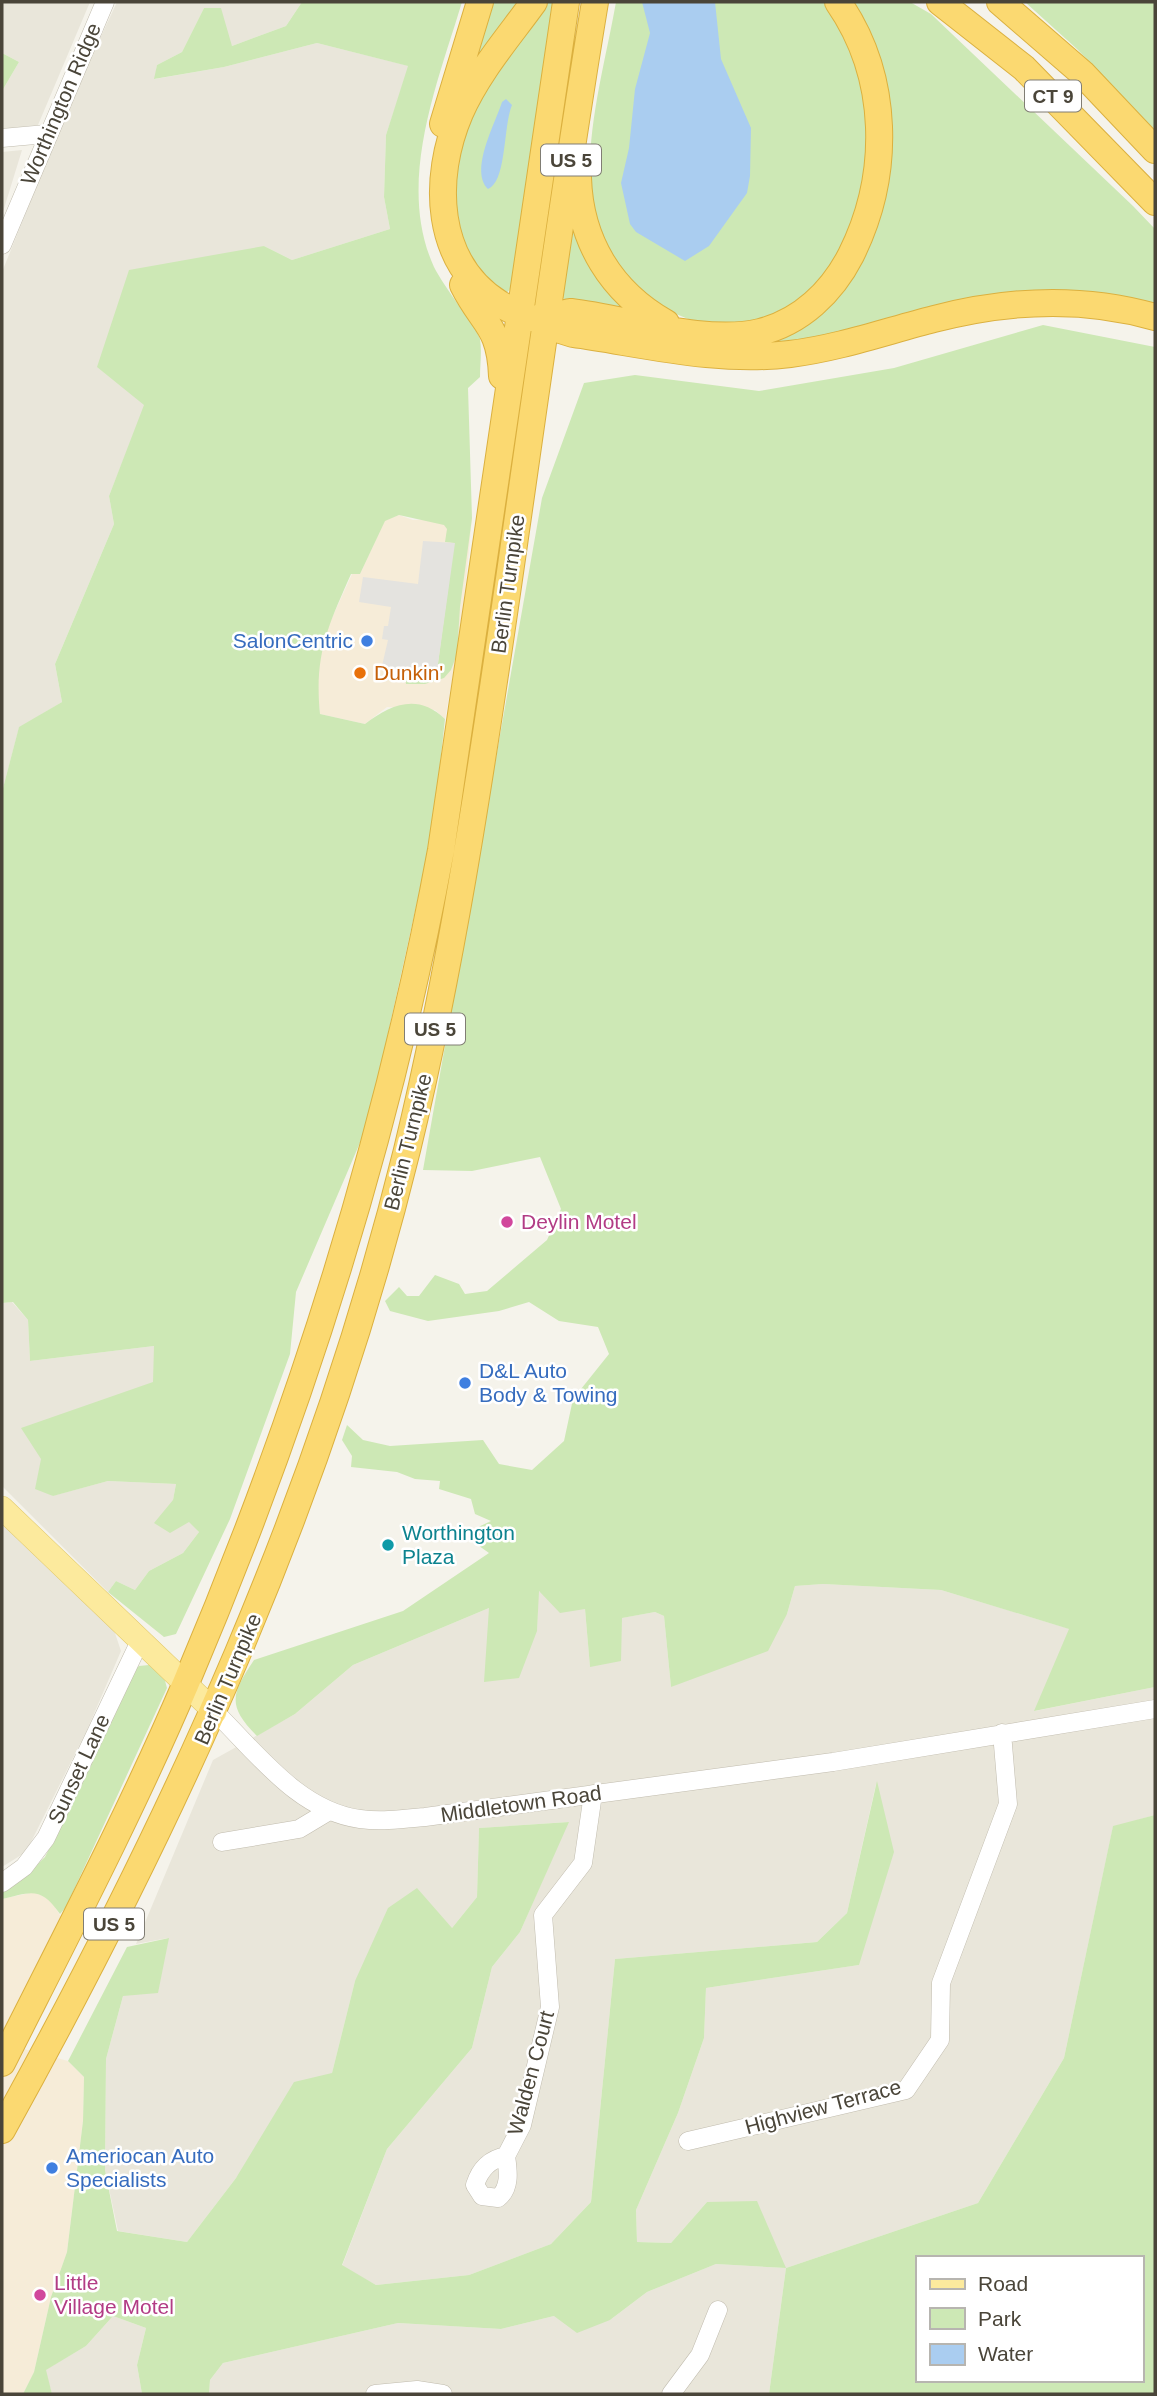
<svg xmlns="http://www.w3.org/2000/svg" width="1157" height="2396" font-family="Arial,sans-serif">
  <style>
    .residential { fill: #e9e6da }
    .commercial { fill: #f6ecd8 }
    .green { fill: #cde8b5; fill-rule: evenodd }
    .parking { fill: #e4e3df }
    .water { fill: #aacdf0 }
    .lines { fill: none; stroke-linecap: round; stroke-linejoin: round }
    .minor-casing { stroke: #c1bcae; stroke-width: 19 }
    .major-casing { stroke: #e2ca6c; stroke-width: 24 }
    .highway-casing { stroke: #dbb03f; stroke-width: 28 }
    .minor { stroke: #fff; stroke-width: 18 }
    .major { stroke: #fcea9d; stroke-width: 23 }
    .highway { stroke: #fbd971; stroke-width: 26 }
    .shop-dot { fill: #3f7fe0; stroke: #fff; stroke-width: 2.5 }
    .food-dot { fill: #e8710a; stroke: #fff; stroke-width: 2.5 }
    .hotel-dot { fill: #d1479c; stroke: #fff; stroke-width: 2.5 }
    .culture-dot { fill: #0f9aa8; stroke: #fff; stroke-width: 2.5 }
    .labels { text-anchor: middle; stroke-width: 5; stroke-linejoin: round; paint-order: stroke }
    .shield { fill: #fff; stroke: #807d74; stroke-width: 2 }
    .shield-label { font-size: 19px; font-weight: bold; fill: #4a4539 }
    .street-label { font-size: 21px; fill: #4a4539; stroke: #fff }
    .shop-label { font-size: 21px; fill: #366cbe; stroke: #fff; text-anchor: start }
    .food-label { font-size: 21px; fill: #c56008; stroke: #fff; text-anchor: start }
    .hotel-label { font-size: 21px; fill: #b23c85; stroke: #fff; text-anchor: start }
    .culture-label { font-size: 21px; fill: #0d838f; stroke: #fff; text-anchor: start }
  </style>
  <rect width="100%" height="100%" fill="#f5f3eb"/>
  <!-- residential -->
  <path class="residential" d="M 2,2 L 90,2 L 38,125 L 2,129 L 2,91 L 19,62 L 2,53 Z
    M 117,2 L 302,2 L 286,26 L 232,46 L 204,8 L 182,52 L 157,65 L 155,79 L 224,67 L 317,43 L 409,66 L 386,135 L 384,197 L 390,229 L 292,260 L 264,246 L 145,405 L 109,496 L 114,524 L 55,664 L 62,702 L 19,728 L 2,792 L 2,272 L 71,101 Z
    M 22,150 L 2,215 L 2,152 Z
    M 12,1302 L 28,1320 L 30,1361 L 154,1346 L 154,1382 L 41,1459 L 52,1496 L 108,1481 L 176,1484 L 173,1500 L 199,1532 L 183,1553 L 149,1571 L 135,1590 L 116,1581 L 108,1592 L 2,1486 L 2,1303 Z
    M 2,1518 L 112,1624 L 121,1651 L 87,1730 L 26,1852 L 2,1867 Z
    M 823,1584 L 941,1590 L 1070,1629 L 1035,1711 L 1155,1687 L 1155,1815 L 1113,1827 L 1064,2058 L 978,2203 L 786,2268 L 769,2394 L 209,2394 L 210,2380 L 223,2363 L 398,2323 L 501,2329 L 554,2316 L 610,2320 L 647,2292 L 716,2264 L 785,2268 L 707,2202 L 671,2243 L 637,2242 L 636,2210 L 678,2113 L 704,2038 L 706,1988 L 859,1965 L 876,1784 L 847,1913 L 817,1942 L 615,1959 L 591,2202 L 551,2244 L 469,2275 L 376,2285 L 342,2266 L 387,2149 L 472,2048 L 492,1967 L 520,1932 L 568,1822 L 479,1828 L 477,1897 L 452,1928 L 355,1981 L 332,2073 L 236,2178 L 187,2242 L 118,2231 L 105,2170 L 106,2059 L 123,1996 L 168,1938 L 136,1944 L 213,1760 L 295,1714 L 353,1665 L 489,1608 L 537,1631 L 538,1591 L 585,1609 L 590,1667 L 621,1618 L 655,1612 L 664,1616 L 671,1687 L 787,1614 L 795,1586 Z
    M 113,2316 L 146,2328 L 137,2365 L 142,2394 L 52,2394 L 45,2370 L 86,2346 Z"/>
  <!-- commercial -->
  <path class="commercial" d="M 399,515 L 413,520 L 472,518 L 461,633 L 445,719 L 435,710 L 387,707 L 365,724 L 320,714 L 316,677 L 326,631 L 352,574 L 360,574 L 385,520 Z
    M 34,1892 L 50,1899 L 61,1917 L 6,2044 L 68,2061 L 84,2077 L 83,2121 L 67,2252 L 51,2297 L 34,2372 L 23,2394 L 2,2394 L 2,1899 Z"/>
  <!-- green -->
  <path class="green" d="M 302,2 L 462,2 C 437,85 396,183 434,267 C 442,284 478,330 480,339 C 482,351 480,365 480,377 L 468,388 L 472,518 L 460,607 L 457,654 L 451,670 L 444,678 L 425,684 L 406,684 L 405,676 L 436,678 L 454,543 L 445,542 L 447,529 L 444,525 L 399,515 L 385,521 L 360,574 L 351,574 C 328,626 314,655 320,714 L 365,724 C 391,704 418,693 445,719 L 433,830 L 368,1124 L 296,1292 L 290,1354 L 230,1519 L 176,1634 L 164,1637 L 108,1592 L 116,1581 L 135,1590 L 149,1571 L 183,1553 L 199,1532 L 189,1522 L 170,1533 L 154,1523 L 173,1500 L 176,1484 L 108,1481 L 53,1496 L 35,1489 L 41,1459 L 21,1428 L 153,1382 L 154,1346 L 30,1361 L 28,1320 L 13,1302 L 2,1303 L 2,792 L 19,727 L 62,702 L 55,664 L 114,524 L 109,496 L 144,405 L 97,367 L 129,270 L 264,246 L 292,260 L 390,229 L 384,197 L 386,135 L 408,66 L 317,43 L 224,67 L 154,79 L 157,65 L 182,52 L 204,8 L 221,8 L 232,46 L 286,26 Z
    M 488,2 L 521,2 L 462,94 Z
    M 544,2 L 554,2 L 511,288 L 505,295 L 496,293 L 465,253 L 453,189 L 467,126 L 484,90 Z
    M 616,2 L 827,2 C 850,51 869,87 869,143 C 869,198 835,284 784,313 C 737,340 675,324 638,288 C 623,273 602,253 597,233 C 577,158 603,76 616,2 Z
    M 848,2 L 910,2 L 931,14 L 1133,206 L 1155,229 L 1155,304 L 1093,294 L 796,347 L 753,345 L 814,319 L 889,172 Z
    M 1025,2 L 1155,2 L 1155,130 L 1077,49 Z
    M 2,53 L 19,62 L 2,91 Z
    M 572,213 L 629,310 L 567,302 L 563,298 Z
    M 1043,325 L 1155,347 L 1155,1687 L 1034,1711 L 1069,1629 L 941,1590 L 823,1584 L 795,1586 L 787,1614 L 768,1651 L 671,1687 L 664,1616 L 655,1612 L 622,1618 L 621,1661 L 590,1667 L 585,1609 L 560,1613 L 539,1591 L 537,1631 L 519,1678 L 484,1682 L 489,1608 L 353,1665 L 295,1714 L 257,1736 C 227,1706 231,1694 254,1660 L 403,1611 L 489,1553 L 475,1543 L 474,1529 L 491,1521 L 475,1514 L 471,1499 L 439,1489 L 440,1481 L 415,1479 L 397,1472 L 351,1467 L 352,1456 L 342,1440 L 347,1425 L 363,1440 L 390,1446 L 483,1440 L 499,1464 L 532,1470 L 564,1441 L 573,1399 L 609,1354 L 598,1327 L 559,1321 L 529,1302 L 499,1311 L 428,1321 L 390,1311 L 385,1301 L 399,1287 L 407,1296 L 419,1296 L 435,1275 L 459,1284 L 465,1294 L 487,1291 L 547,1240 L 561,1209 L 540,1157 L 472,1171 L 423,1170 L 542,498 L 584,383 L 635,375 L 759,391 L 894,368 Z
    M 149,1665 L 164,1677 L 167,1688 L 66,1907 L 60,1914 C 41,1886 31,1892 2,1899 L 2,1891 L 22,1879 L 45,1857 L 95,1756 L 129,1675 L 139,1666 Z
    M 877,1781 L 894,1852 L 859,1965 L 706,1988 L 704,2038 L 678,2113 L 636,2210 L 637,2242 L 671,2243 L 707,2202 L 757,2201 L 786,2268 L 978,2203 L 1064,2058 L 1113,1826 L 1155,1815 L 1155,2394 L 769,2394 L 786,2268 L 716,2264 L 647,2292 L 610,2320 L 577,2333 L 554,2316 L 501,2329 L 398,2323 L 223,2363 L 210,2380 L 209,2394 L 142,2394 L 137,2365 L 146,2328 L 113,2316 L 86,2346 L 46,2370 L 52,2394 L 23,2394 L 34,2372 L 51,2297 L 67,2252 L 83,2121 L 84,2077 L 68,2061 L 127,1947 L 169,1938 L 158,1993 L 123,1996 L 106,2059 L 105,2170 L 117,2231 L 187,2242 L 236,2178 L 294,2082 L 332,2073 L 355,1981 L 388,1908 L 417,1888 L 452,1928 L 477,1897 L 479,1828 L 569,1822 L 520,1932 L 492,1967 L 472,2048 L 387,2149 L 342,2265 L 376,2285 L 469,2275 L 551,2244 L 591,2202 L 615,1959 L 817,1942 L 847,1913 ZM 917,2258 L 1141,2258 L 1141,2380 L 917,2380 Z"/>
  <!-- parking -->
  <path class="parking" d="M 423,541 L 455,543 L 436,678 L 428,676 L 427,679 L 381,670 L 388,640 L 382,639 L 384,626 L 388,626 L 391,607 L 359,602 L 363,577 L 418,584 Z"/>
  <!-- water -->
  <path class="water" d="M 642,2 L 715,2 L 721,59 L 751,128 L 750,176 L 747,193 L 709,246 L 685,261 L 636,232 L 630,224 L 621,183 L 629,148 L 635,89 L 650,33 Z
    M 506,99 L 512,105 C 503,126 507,181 488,189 C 469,171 495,124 502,102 Z"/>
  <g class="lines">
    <!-- minor casing -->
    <g class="minor-casing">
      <path id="minor" d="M 2,138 L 46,134
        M 2,245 L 105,2
        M 215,1712 C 257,1753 299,1811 360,1819 C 382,1822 404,1819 425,1817 L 833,1762 L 1155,1709
        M 222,1842 L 299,1829 L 329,1811
        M 2,1883 L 24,1867 L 46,1838 L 139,1643
        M 688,2141 L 906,2090 L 940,2040 L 941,1983 L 1008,1804 L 1002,1733
        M 506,2156 L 522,2125 L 550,2007 L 543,1915 L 583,1863 L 593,1794
        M 506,2156 C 508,2170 511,2188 498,2198 L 482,2196 L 475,2185 C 480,2169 490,2159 506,2156 Z
        M 375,2394 L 417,2390 L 443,2394
        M 671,2394 L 700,2355 L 718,2310"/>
    </g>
    <!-- major casing -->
    <g class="major-casing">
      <path id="major" d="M 2,1508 L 215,1712"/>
    </g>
    <!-- highway casing -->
    <g class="highway-casing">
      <path id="highway" d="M 534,2 C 508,38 478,72 460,113 C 432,178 434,263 500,304 C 512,311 531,321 545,319 C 554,318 561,313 571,312 C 628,319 705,345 760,332 C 801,322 832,292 851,255 C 891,175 890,77 838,2
        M 940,2 L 1024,68 L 1155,202
        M 1000,2 L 1082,73 L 1155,150
        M 443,124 L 480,2
        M 578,178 C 580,241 611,292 666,323
        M 463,285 C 483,325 500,325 502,376
        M 547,319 L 557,329 L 573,334 C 644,344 718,363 790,354 C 839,348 887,331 934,319 C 1007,300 1082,296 1155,317
        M 2,2063 C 65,1938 131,1812 186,1683 C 300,1415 388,1136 441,850 L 566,2
        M 2,2130 C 177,1814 320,1503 407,1150 C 451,969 479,785 506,600 C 535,400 562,200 595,2"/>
    </g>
    <!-- minor -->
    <use href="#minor" class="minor"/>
    <!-- major -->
    <use href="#major" class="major"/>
    <!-- highway -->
    <use href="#highway" class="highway"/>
  </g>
  <!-- markers -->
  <g class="shop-dot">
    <circle cx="367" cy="641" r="7"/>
    <circle cx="465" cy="1383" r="7"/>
    <circle cx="52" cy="2168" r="7"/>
  </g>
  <circle class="food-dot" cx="360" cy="673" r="7"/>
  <g class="hotel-dot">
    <circle cx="507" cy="1222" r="7"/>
    <circle cx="40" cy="2295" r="7"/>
  </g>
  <circle class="culture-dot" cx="388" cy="1545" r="7"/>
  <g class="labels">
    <!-- shield labels -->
    <g class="shield">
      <rect x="1025" y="80.5" width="56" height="31" rx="5"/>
      <rect x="541" y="144.5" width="60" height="31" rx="5"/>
      <rect x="405" y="1013.5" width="60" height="31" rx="5"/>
      <rect x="84" y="1908.5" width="60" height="31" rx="5"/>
    </g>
    <g class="shield-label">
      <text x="1053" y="103">CT 9</text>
      <text x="571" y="167">US 5</text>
      <text x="435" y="1036">US 5</text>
      <text x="114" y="1931">US 5</text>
    </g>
    <!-- street labels -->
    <g class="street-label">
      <text transform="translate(61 104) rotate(-67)" y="7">Worthington Ridge</text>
      <text transform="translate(508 584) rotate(-82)" y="7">Berlin Turnpike</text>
      <text transform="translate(408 1142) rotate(-76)" y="7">Berlin Turnpike</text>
      <text transform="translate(228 1679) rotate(-67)" y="7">Berlin Turnpike</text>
      <text transform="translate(79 1769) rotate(-65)" y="7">Sunset Lane</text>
      <text transform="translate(521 1804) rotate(-8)" y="7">Middletown Road</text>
      <text transform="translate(531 2073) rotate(-75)" y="7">Walden Court</text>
      <text transform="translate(823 2107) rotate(-15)" y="7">Highview Terrace</text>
    </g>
    <!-- shop labels -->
    <g class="shop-label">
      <text x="353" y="648" text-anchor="end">SalonCentric</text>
      <text x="479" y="1378">D&amp;L Auto<tspan x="479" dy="24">Body &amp; Towing</tspan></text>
      <text x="66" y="2163">Ameriocan Auto<tspan x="66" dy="24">Specialists</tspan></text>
    </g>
    <!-- food labels -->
    <g class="food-label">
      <text x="374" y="680">Dunkin'</text>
    </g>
    <!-- hotel labels -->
    <g class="hotel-label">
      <text x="521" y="1229">Deylin Motel</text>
      <text x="54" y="2290">Little<tspan x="54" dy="24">Village Motel</tspan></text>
    </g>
    <!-- culture labels -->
    <g class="culture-label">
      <text x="402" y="1540">Worthington<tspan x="402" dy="24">Plaza</tspan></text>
    </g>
  </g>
  <!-- border -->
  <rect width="1157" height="2396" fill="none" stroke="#4a4539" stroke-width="7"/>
  <!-- legend -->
  <rect x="916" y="2256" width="228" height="126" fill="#ffffff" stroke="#b7b5b0" stroke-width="2"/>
  <rect x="930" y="2279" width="35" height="10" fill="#fcea9d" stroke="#b7b5b0" stroke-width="2"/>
  <text x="978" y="2291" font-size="21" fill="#4a4539">Road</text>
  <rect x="930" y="2308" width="35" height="21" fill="#cde8b5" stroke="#b7b5b0" stroke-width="2"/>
  <text x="978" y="2326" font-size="21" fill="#4a4539">Park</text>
  <rect x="930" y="2344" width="35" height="21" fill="#aacdf0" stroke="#b7b5b0" stroke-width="2"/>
  <text x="978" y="2361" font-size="21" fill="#4a4539">Water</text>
</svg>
